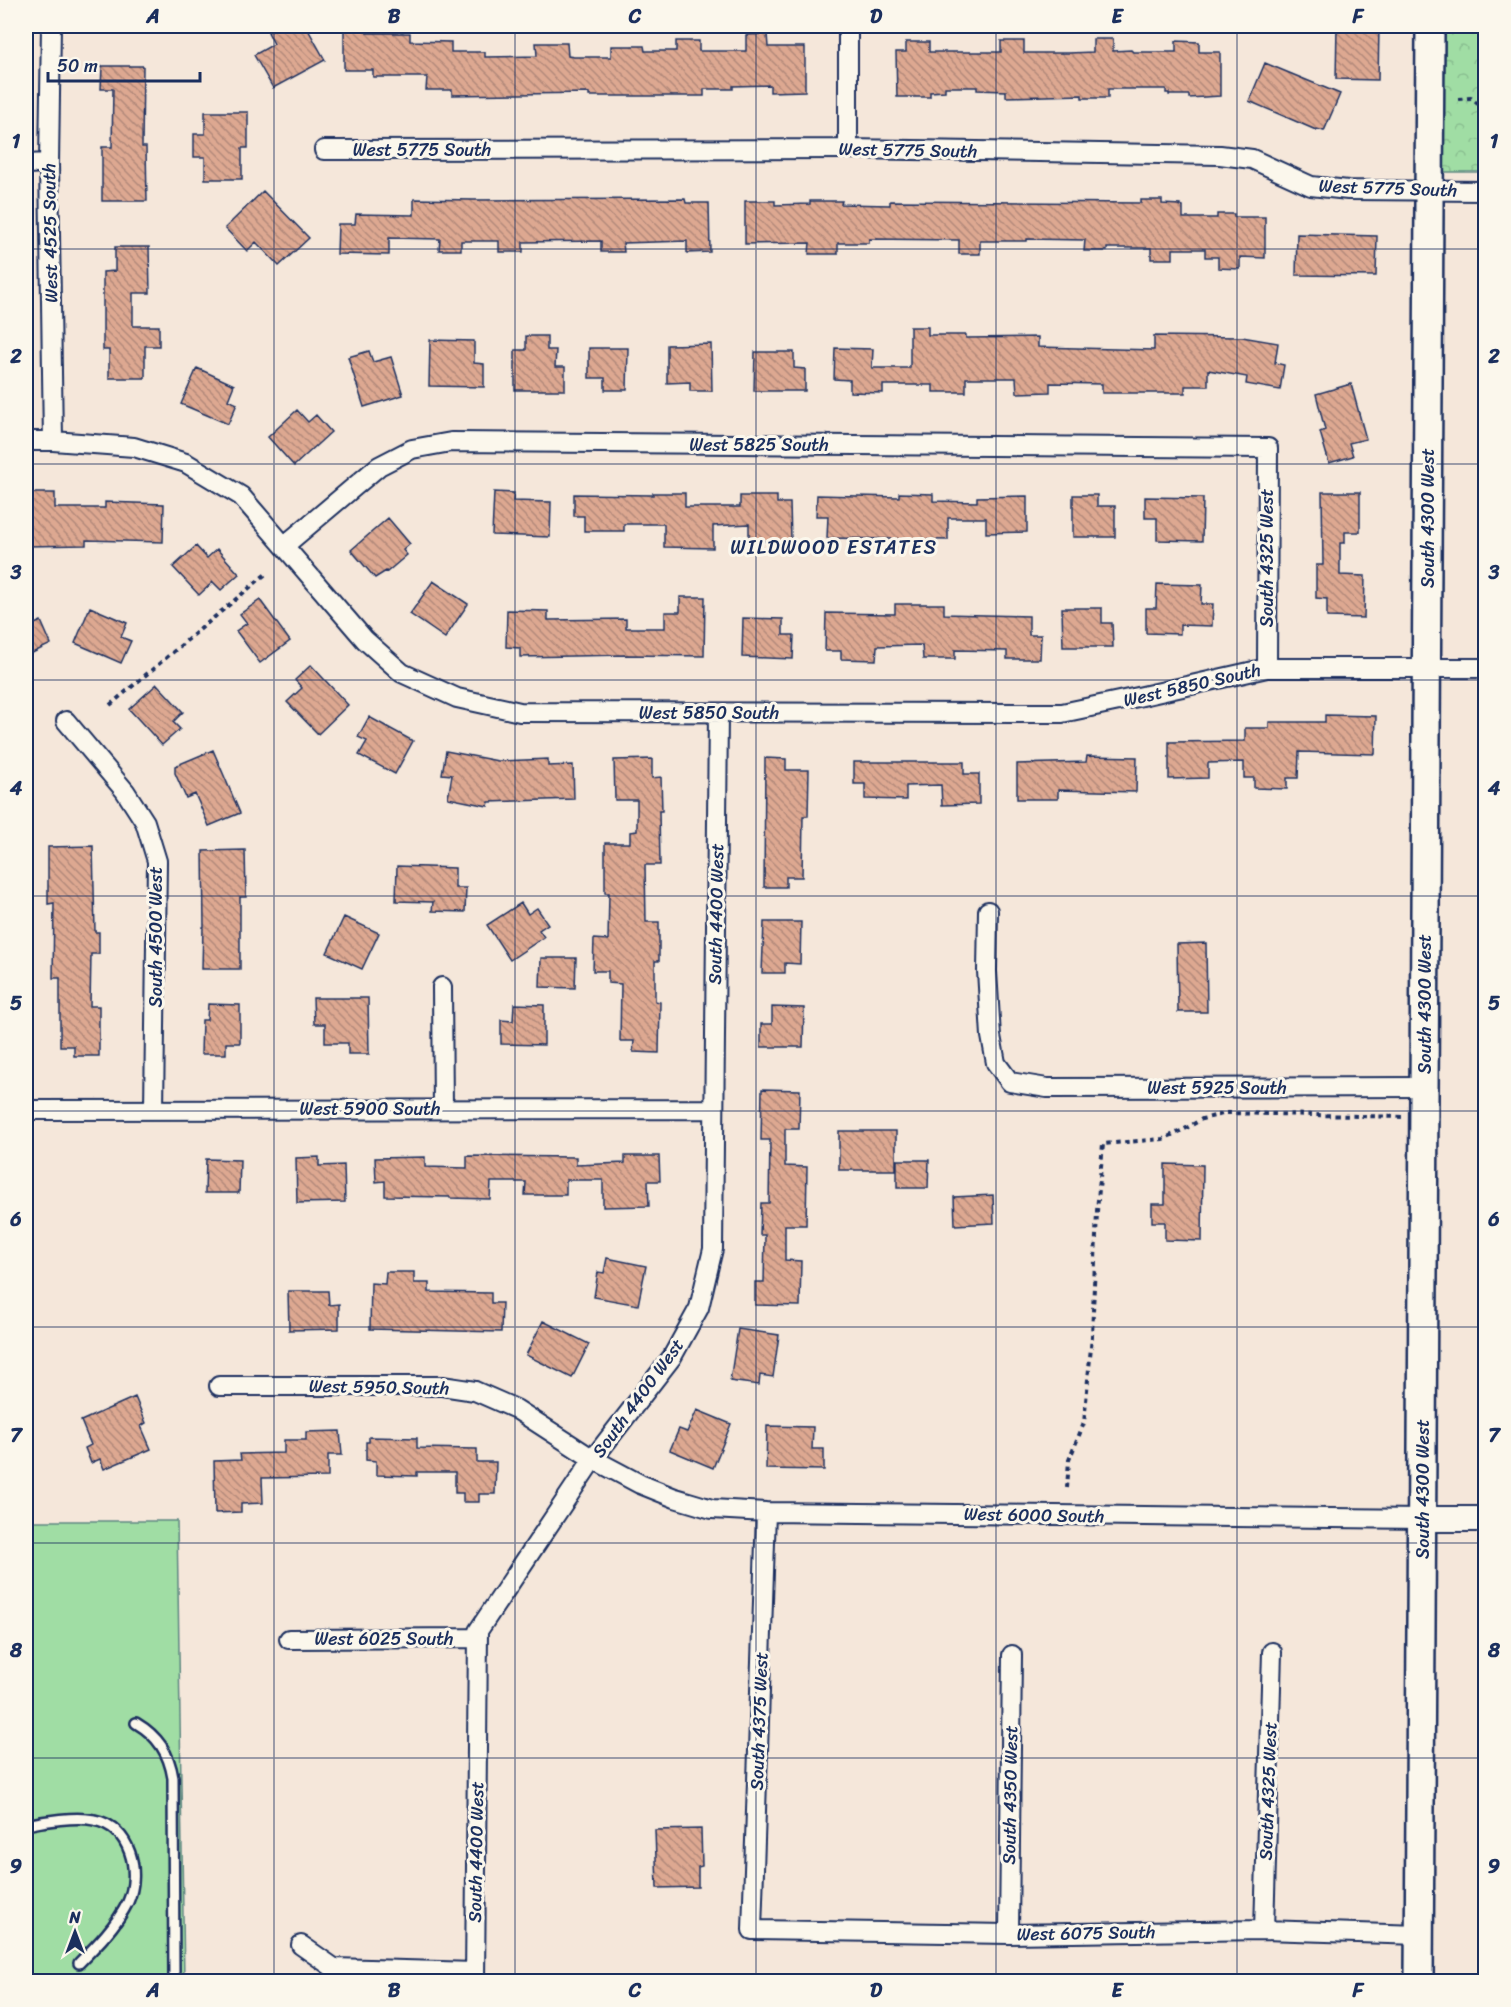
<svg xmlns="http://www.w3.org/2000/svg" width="1511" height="2007" font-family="Sriracha,sans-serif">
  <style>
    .grass { fill: #a0dda4; stroke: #5e8681; stroke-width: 1.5 }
    .forest { fill: url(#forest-crowns); stroke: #5e8681; stroke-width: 1.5 }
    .building { fill: url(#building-back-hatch); stroke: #1b2f5e; stroke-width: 1.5 }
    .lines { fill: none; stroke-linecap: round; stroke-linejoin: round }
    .service-casing { stroke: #1b2f5e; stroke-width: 14 }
    .minor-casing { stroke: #1b2f5e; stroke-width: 22 }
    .tertiary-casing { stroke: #1b2f5e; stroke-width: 28 }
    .secondary-casing { stroke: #1b2f5e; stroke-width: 32 }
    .path { stroke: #1b2f5e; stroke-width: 4; stroke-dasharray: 4.5 4.5; stroke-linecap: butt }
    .service { stroke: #fbf7ec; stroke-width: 9 }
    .minor { stroke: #fbf7ec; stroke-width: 18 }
    .tertiary { stroke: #fbf7ec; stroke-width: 24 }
    .secondary { stroke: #fbf7ec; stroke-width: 27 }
    .grid { fill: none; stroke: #1b2f5e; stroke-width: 1.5; stroke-opacity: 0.55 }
    .labels { text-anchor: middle; stroke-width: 6; stroke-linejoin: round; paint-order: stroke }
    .street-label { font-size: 18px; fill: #1b2f5e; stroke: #fbf7ec }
    .neighbourhood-label { font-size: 20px; letter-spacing: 1.5px; fill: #1b2f5e; stroke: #fbf7ec }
    .neatline { fill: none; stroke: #1b2f5e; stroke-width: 2 }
    .grid-label { font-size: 20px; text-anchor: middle; font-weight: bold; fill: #1b2f5e }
  </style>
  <defs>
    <pattern id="forest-crowns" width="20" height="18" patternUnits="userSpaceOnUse" patternTransform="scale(1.5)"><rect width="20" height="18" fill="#a0dda4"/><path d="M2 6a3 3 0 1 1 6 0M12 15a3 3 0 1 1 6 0" fill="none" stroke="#89be90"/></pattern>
    <pattern id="building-back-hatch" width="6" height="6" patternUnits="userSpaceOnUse" patternTransform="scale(1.5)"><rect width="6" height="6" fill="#dda891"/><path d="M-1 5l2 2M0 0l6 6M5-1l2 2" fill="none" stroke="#b2897a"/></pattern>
  </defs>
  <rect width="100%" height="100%" fill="#f5e7da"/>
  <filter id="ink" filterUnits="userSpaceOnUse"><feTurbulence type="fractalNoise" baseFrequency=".0167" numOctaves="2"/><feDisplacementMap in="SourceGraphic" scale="12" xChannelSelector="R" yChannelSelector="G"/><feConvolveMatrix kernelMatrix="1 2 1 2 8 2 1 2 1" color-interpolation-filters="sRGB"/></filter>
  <g filter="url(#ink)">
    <!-- grass -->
    <path class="grass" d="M 26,1521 L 177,1521 L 184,1981 L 26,1981 Z"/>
    <!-- forest -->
    <path class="forest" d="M 1445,26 L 1485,26 L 1485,172 L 1443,172 Z"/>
    <!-- building -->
    <path class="building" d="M 280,26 L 306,26 L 325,60 L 273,88 L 254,55 L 274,44 L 268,32 Z
      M 344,26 L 367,26 L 367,33 L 410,33 L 410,41 L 451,42 L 451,52 L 485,52 L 485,57 L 537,56 L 536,43 L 567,43 L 568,56 L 574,57 L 611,57 L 611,46 L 644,46 L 645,51 L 676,51 L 676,41 L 699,41 L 699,51 L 746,51 L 746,35 L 767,34 L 768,47 L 805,47 L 805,91 L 770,92 L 770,85 L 733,86 L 733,89 L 704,89 L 704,96 L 589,96 L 589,93 L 452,95 L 452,90 L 426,90 L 427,77 L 373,77 L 373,70 L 344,70 Z
      M 1337,26 L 1379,27 L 1378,80 L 1336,79 Z
      M 1093,39 L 1113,39 L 1113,51 L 1131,50 L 1133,52 L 1176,52 L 1176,41 L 1199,42 L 1199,52 L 1220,52 L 1220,96 L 1189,98 L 1189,95 L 1169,95 L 1169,93 L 1166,93 L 1166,89 L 1108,89 L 1108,98 L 1082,98 L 1082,95 L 1006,97 L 1006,91 L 977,90 L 977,87 L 945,87 L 945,91 L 930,92 L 930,97 L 897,97 L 896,52 L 906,52 L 906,42 L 929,42 L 929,52 L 1001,52 L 1001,41 L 1024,41 L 1024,53 L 1069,53 L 1093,52 Z
      M 1265,63 L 1340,94 L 1324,131 L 1317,129 L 1316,130 L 1249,101 Z
      M 102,66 L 143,66 L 142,147 L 146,147 L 147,201 L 102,201 L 102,147 L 112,147 L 113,89 L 101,89 Z
      M 205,112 L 248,112 L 248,148 L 242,148 L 242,179 L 205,179 L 205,157 L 194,157 L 194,134 L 205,134 Z
      M 263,191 L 309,238 L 279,266 L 256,242 L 247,251 L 225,228 Z
      M 414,199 L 473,200 L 685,199 L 686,203 L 709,203 L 710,252 L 687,253 L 687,241 L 623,243 L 624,252 L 601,252 L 601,241 L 523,242 L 523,252 L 499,252 L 499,241 L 461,241 L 461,250 L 439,250 L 440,239 L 389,238 L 389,255 L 337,254 L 338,224 L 355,224 L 356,214 L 414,215 Z
      M 1141,200 L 1162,200 L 1162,204 L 1180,205 L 1180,206 L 1183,206 L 1183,218 L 1217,218 L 1217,214 L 1234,214 L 1234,217 L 1265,217 L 1265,258 L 1240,257 L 1240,269 L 1218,268 L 1218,257 L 1205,257 L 1205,249 L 1173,249 L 1173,259 L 1151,259 L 1151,248 L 1107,248 L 1107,251 L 1084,251 L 1085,240 L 1027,239 L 1027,241 L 980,241 L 980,254 L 959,254 L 959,240 L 869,239 L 869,243 L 838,243 L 838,254 L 809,254 L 810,243 L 745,244 L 745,201 L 775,201 L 775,205 L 810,204 L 810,201 L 842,201 L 841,204 L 890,205 L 890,201 L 1141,203 Z
      M 1297,234 L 1377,236 L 1376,276 L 1296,275 Z
      M 115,247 L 149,247 L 150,293 L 133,293 L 133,326 L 159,326 L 159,346 L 145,346 L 145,378 L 109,378 L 109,350 L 103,350 L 103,272 L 115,271 Z
      M 910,327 L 928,327 L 928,335 L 966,335 L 966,338 L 1038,337 L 1038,347 L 1154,350 L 1154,336 L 1242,337 L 1278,343 L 1275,363 L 1284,365 L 1280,390 L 1246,384 L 1247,377 L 1208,370 L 1208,386 L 1185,386 L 1185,393 L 1102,393 L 1102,384 L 1050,383 L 1050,392 L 1017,393 L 1016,378 L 966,378 L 966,392 L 933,392 L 933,385 L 883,385 L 883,393 L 850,392 L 850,380 L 834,379 L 835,348 L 873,349 L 872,368 L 910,368 Z
      M 526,336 L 547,336 L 547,350 L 556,350 L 555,367 L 565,367 L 565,390 L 515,390 L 515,350 L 526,350 Z
      M 430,340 L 474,341 L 474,363 L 484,364 L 484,387 L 429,386 Z
      M 711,344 L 712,391 L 690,391 L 690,382 L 667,383 L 667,345 Z
      M 589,348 L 628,348 L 627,390 L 605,390 L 605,378 L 589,378 Z
      M 369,351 L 373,362 L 391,357 L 403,395 L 364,407 L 348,357 Z
      M 755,352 L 794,352 L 794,368 L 805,369 L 805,391 L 754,391 Z
      M 197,368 L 234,385 L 228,400 L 237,404 L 228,424 L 181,404 Z
      M 1351,384 L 1366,439 L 1349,443 L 1353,456 L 1329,463 L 1320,432 L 1325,430 L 1316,394 Z
      M 297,410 L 308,422 L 316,415 L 331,432 L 294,466 L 268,437 Z
      M 494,492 L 514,493 L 513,501 L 551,502 L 550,537 L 492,535 Z
      M 1322,492 L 1360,492 L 1360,532 L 1345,532 L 1345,543 L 1340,543 L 1340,575 L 1365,576 L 1364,618 L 1327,617 L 1327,599 L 1316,598 L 1316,565 L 1323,565 Z
      M 26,493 L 55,493 L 55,508 L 105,508 L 105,502 L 164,504 L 163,542 L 86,540 L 86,545 L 26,546 Z
      M 653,493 L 685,493 L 685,507 L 740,507 L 740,496 L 777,496 L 777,503 L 790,503 L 791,541 L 749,541 L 749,524 L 713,526 L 713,548 L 664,547 L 664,524 L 624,524 L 624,531 L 584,531 L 584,516 L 574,516 L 574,494 L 653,495 Z
      M 899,493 L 933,494 L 933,501 L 977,502 L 977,497 L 1027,496 L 1027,532 L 986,533 L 986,518 L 948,518 L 948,540 L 827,538 L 828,516 L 816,516 L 817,495 L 899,497 Z
      M 1073,495 L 1097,495 L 1097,506 L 1115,506 L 1115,537 L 1073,537 Z
      M 1145,497 L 1203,498 L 1202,541 L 1157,540 L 1157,518 L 1145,518 Z
      M 388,518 L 410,544 L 403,550 L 407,555 L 387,572 L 386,571 L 375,578 L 351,550 Z
      M 196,546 L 207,558 L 217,549 L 239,574 L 221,590 L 213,582 L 199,595 L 173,567 Z
      M 433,581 L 468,604 L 445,638 L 410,614 Z
      M 1157,584 L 1202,585 L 1201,604 L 1213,604 L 1212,626 L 1180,625 L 1180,634 L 1146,633 L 1146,608 L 1156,608 Z
      M 680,597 L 705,597 L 704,656 L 626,655 L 520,657 L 520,648 L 506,647 L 507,610 L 548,611 L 548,620 L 626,619 L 626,628 L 665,628 L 665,612 L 680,612 Z
      M 260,600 L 290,641 L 260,663 L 236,631 L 247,623 L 240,614 Z
      M 895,604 L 944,604 L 944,614 L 1029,616 L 1029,635 L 1041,635 L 1040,659 L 1007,659 L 1007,651 L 955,650 L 955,659 L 923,659 L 922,645 L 877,646 L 876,660 L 841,659 L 841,651 L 825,651 L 826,613 L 895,614 Z
      M 90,607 L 127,623 L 121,637 L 131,641 L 121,663 L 75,643 Z
      M 1062,608 L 1102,608 L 1102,623 L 1112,623 L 1113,647 L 1063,647 Z
      M 743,618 L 783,619 L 783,635 L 794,635 L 793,659 L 742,657 Z
      M 41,621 L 51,644 L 26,656 L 26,628 Z
      M 311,665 L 348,705 L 318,734 L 287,702 L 302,688 L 295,680 Z
      M 157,684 L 183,712 L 173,722 L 180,729 L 162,745 L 129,709 Z
      M 1325,715 L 1376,716 L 1375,754 L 1299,752 L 1298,778 L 1287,778 L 1287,789 L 1254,788 L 1254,778 L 1244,778 L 1244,762 L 1208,763 L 1208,778 L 1169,779 L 1169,742 L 1245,741 L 1245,728 L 1269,728 L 1269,722 L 1325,722 Z
      M 369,717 L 413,741 L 395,774 L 359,755 L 367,741 L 358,737 Z
      M 213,750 L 240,813 L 209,826 L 195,794 L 186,798 L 175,773 L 175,766 Z
      M 446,751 L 498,761 L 548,759 L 548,766 L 573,765 L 574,799 L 489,802 L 488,806 L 448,798 L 452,775 L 442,774 Z
      M 1087,756 L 1137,757 L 1136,792 L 1058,790 L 1058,799 L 1017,799 L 1017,764 L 1086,762 Z
      M 765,758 L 786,759 L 786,770 L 809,770 L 808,816 L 803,816 L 802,877 L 786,877 L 786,887 L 764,887 Z
      M 652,759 L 652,778 L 661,777 L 662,811 L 659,811 L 660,865 L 645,865 L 646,922 L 659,922 L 659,961 L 655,961 L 655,1001 L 660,1002 L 659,1053 L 633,1052 L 634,1041 L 620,1041 L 621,984 L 608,983 L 608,971 L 593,971 L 594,939 L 608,940 L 609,893 L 605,893 L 605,843 L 630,843 L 630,832 L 637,831 L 637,800 L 615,800 L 614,760 Z
      M 854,762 L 964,762 L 964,774 L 979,774 L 979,804 L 942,805 L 941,785 L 906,786 L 906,800 L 865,799 L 865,784 L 854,784 Z
      M 93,846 L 95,932 L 99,932 L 99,954 L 91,954 L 90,1006 L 99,1006 L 99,1056 L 74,1056 L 74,1046 L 60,1046 L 60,978 L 53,978 L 54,903 L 48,904 L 48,847 Z
      M 245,850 L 246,897 L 240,897 L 240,969 L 202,969 L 203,927 L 204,927 L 203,851 Z
      M 397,866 L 455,868 L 455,888 L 466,888 L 465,912 L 432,911 L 433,902 L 396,901 Z
      M 521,903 L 528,914 L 537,908 L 548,924 L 539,930 L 544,937 L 510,960 L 487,925 Z
      M 344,917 L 379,933 L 362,969 L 327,953 Z
      M 764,922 L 801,922 L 800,964 L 785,963 L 785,973 L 762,973 Z
      M 1206,943 L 1207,1012 L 1178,1012 L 1177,944 Z
      M 541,958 L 576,958 L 575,988 L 540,987 Z
      M 313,998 L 368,998 L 369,1054 L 348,1054 L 348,1043 L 325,1043 L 325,1024 L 314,1024 Z
      M 208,1004 L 240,1005 L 240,1043 L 226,1043 L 226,1054 L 201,1054 L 202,1020 L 207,1020 Z
      M 514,1004 L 544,1005 L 544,1045 L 501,1044 L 501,1020 L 513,1021 Z
      M 772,1007 L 804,1008 L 803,1047 L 761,1047 L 761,1024 L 772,1024 Z
      M 762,1089 L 800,1090 L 799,1129 L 785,1129 L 785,1166 L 807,1167 L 806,1225 L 785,1225 L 785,1260 L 801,1261 L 800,1306 L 755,1305 L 755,1282 L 764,1282 L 765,1235 L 760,1235 L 761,1203 L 769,1203 L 770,1140 L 761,1140 Z
      M 839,1131 L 896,1131 L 896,1170 L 839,1170 Z
      M 467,1156 L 576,1157 L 576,1165 L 625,1163 L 625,1156 L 659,1156 L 660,1181 L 648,1181 L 649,1206 L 603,1207 L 603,1180 L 566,1180 L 566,1195 L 525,1195 L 526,1182 L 491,1182 L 490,1199 L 450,1198 L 450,1197 L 385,1196 L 385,1181 L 376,1182 L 375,1158 L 425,1157 L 425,1167 L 467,1168 Z
      M 319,1157 L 319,1166 L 344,1165 L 345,1202 L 297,1203 L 296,1158 Z
      M 206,1159 L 240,1160 L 239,1193 L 205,1193 Z
      M 897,1160 L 929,1160 L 928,1188 L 897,1188 Z
      M 1165,1164 L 1203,1165 L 1202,1241 L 1165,1240 L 1165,1222 L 1152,1222 L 1152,1204 L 1165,1204 Z
      M 993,1195 L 994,1223 L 955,1225 L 954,1197 Z
      M 607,1258 L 646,1266 L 638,1305 L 594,1297 L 598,1272 L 604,1273 Z
      M 386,1272 L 414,1272 L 414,1283 L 429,1283 L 429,1292 L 491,1293 L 491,1303 L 502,1303 L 501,1332 L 370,1329 L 371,1283 L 385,1284 Z
      M 288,1291 L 328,1291 L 329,1305 L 339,1304 L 339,1329 L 289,1330 Z
      M 543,1321 L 589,1344 L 572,1378 L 526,1355 Z
      M 738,1329 L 779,1335 L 773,1377 L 760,1375 L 759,1385 L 730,1381 Z
      M 135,1397 L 146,1423 L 141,1426 L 151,1449 L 104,1469 L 100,1459 L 91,1463 L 85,1448 L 91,1445 L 81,1421 Z
      M 697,1410 L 731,1424 L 713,1468 L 670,1450 L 679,1429 L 687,1432 Z
      M 767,1426 L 813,1427 L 812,1449 L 824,1449 L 824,1470 L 766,1469 Z
      M 340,1431 L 342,1455 L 328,1455 L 328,1477 L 262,1478 L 263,1503 L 241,1504 L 241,1512 L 215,1513 L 214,1461 L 241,1460 L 240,1454 L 284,1453 L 284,1440 L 306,1440 L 306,1432 Z
      M 369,1437 L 417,1438 L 417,1448 L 477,1449 L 477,1462 L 496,1462 L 495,1494 L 479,1494 L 479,1502 L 463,1502 L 463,1493 L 455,1493 L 455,1472 L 417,1472 L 417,1476 L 376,1475 L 376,1461 L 366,1460 L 366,1442 L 369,1442 Z
      M 701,1829 L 702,1866 L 698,1867 L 698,1887 L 657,1888 L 655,1830 Z"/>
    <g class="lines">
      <!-- service casing -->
      <g class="service-casing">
        <path id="service" d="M 136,1723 C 158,1736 169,1753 173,1778 L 174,1982
          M 26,1825 C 44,1821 76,1816 94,1820 C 131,1827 141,1872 128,1902 C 116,1926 98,1944 79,1963"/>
      </g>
      <!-- minor casing -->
      <g class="minor-casing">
        <path id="minor" d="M 51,26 L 49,163 L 53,441
          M 848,149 L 848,26
          M 324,150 L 848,149 L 1220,155 L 1252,159 L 1311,186 L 1348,190 L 1486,191
          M 26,164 L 49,163
          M 26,441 L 53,441 L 134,447 L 186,463 L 241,496 L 365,640 L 402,673 L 457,698 L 520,712 L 1062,713 L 1138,697 L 1267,668 L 1486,668
          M 284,546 L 379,466 L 412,449 L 451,442 L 1268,448 L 1267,668
          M 66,721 L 125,791 L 145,822 L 157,861 L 154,1110
          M 988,911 L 987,971 L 991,1036 L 996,1063 L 1010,1082 L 1047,1088 L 1425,1087
          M 442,987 L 443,1109
          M 26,1110 L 714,1109
          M 219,1386 L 442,1386 L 475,1391 L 516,1409 L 593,1459 L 640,1484 L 675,1498 L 712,1509 L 766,1512 L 1423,1519
          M 766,1512 L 752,1930 L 1009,1934 L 1264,1930 L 1419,1935
          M 289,1639 L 478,1638
          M 1264,1930 L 1272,1652
          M 1009,1934 L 1012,1655
          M 301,1945 L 334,1968 L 475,1972
          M 475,1982 L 478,1631 L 593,1459 L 672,1357 L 699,1308 L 713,1249 L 718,713"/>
      </g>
      <!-- tertiary casing -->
      <g class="tertiary-casing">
        <path id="tertiary" d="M 1423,1519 L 1486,1519"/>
      </g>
      <!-- secondary casing -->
      <g class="secondary-casing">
        <path id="secondary" d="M 1419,1982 L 1430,26"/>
      </g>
      <!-- path -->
      <path class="path" d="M 1458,99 L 1471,98 L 1486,111
        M 110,705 L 267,573
        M 1067,1488 L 1069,1460 L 1084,1423 L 1092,1336 L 1097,1211 L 1103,1144 L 1163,1139 L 1183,1130 L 1202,1119 L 1227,1113 L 1403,1117"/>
      <!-- service -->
      <use href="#service" class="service"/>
      <!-- minor -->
      <use href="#minor" class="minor"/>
      <!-- tertiary -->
      <use href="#tertiary" class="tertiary"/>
      <!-- secondary -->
      <use href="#secondary" class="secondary"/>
    </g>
  </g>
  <!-- grid -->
  <path class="grid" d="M 274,26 L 274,1982M 515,26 L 515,1982M 756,26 L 756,1982M 996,26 L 996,1982M 1237,26 L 1237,1982M 26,249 L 1486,249M 26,464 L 1486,464M 26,680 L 1486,680M 26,896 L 1486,896M 26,1111 L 1486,1111M 26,1327 L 1486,1327M 26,1543 L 1486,1543M 26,1758 L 1486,1758"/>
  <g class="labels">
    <!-- street labels -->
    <g class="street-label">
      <text x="422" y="156">West 5775 South</text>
      <text transform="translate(908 150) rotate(1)" y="6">West 5775 South</text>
      <text transform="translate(1388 188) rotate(2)" y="6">West 5775 South</text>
      <text transform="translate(50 233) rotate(-91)" y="6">West 4525 South</text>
      <text x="759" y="451">West 5825 South</text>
      <text transform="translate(1428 518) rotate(-90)" y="6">South 4300 West</text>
      <text transform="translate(1267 558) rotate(-90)" y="6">South 4325 West</text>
      <text transform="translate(1192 685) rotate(-13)" y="6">West 5850 South</text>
      <text x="709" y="719">West 5850 South</text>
      <text transform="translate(716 914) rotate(-89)" y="6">South 4400 West</text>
      <text transform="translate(156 937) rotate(-90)" y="6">South 4500 West</text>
      <text transform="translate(1425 1004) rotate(-90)" y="6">South 4300 West</text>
      <text x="1217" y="1094">West 5925 South</text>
      <text x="370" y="1115">West 5900 South</text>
      <text transform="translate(379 1387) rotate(1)" y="6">West 5950 South</text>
      <text transform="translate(638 1398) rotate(-54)" y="6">South 4400 West</text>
      <text transform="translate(1423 1489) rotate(-90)" y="6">South 4300 West</text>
      <text transform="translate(1034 1515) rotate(1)" y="6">West 6000 South</text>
      <text x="384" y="1645">West 6025 South</text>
      <text transform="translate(759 1721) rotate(-88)" y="6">South 4375 West</text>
      <text transform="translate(1268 1791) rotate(-88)" y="6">South 4325 West</text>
      <text transform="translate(1010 1795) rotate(-89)" y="6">South 4350 West</text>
      <text transform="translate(476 1852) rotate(-89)" y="6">South 4400 West</text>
      <text transform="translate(1086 1933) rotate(-1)" y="6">West 6075 South</text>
    </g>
    <!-- neighbourhood labels -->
    <g class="neighbourhood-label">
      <text x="834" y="554">WILDWOOD ESTATES</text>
    </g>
  </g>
  <!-- margin -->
  <rect width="1511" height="2007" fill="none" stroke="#fbf7ec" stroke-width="66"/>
  <!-- north arrow -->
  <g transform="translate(75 1932)" stroke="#fbf7ec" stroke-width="4.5" paint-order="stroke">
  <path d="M0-4.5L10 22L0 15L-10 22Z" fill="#1b2f5e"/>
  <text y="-9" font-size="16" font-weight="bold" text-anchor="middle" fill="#1b2f5e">N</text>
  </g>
  <!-- scale -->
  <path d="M48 72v9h152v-9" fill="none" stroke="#1b2f5e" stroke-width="3"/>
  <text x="57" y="72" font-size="18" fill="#1b2f5e" stroke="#fbf7ec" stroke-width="4.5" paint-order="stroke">50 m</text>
  <rect x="33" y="33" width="1445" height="1941" class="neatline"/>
  <g class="grid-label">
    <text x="153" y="23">A</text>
    <text x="394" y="23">B</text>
    <text x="635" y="23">C</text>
    <text x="876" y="23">D</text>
    <text x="1117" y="23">E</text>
    <text x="1358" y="23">F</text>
    <text x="16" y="148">1</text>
    <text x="1494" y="148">1</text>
    <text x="16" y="363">2</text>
    <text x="1494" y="363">2</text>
    <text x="16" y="579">3</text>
    <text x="1494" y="579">3</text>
    <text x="16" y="795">4</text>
    <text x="1494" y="795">4</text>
    <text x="16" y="1010">5</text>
    <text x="1494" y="1010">5</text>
    <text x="16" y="1226">6</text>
    <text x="1494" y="1226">6</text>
    <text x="16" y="1442">7</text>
    <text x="1494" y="1442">7</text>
    <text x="16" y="1657">8</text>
    <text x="1494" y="1657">8</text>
    <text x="16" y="1873">9</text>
    <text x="1494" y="1873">9</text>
    <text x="153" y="1997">A</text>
    <text x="394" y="1997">B</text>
    <text x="635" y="1997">C</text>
    <text x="876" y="1997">D</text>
    <text x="1117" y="1997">E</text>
    <text x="1358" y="1997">F</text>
  </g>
</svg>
